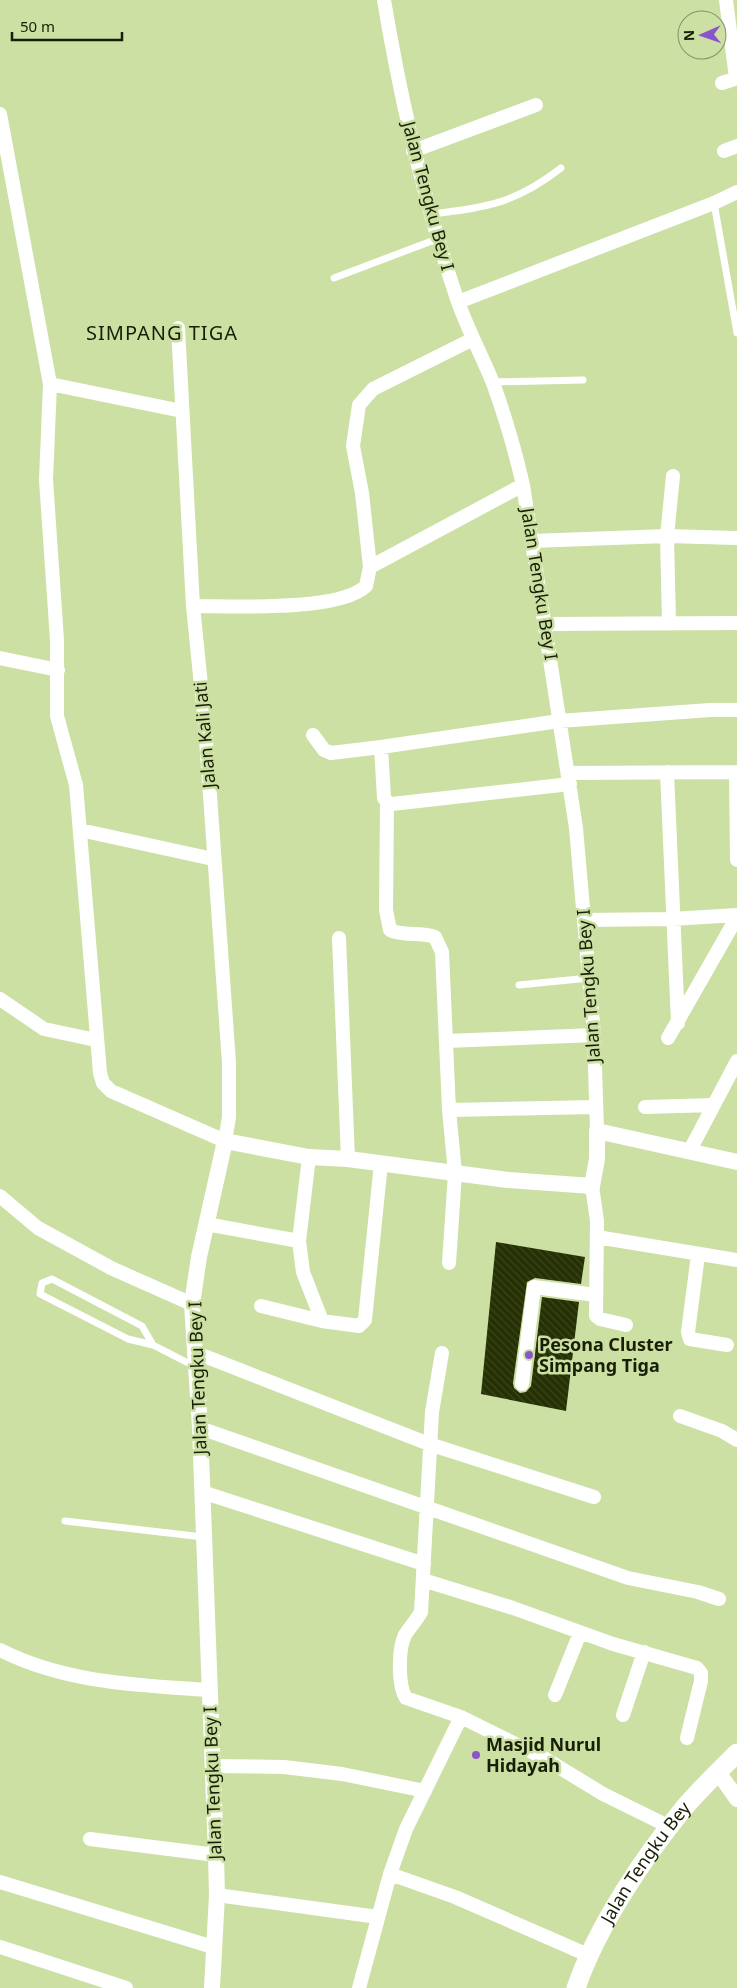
<svg xmlns="http://www.w3.org/2000/svg" width="737" height="1988" font-family="'Noto Sans',sans-serif">
  <style>
    .building { fill: url(#building-back-hatch) }
    .lines { fill: none; stroke-linecap: round; stroke-linejoin: round }
    .service { stroke: #fff; stroke-width: 7 }
    .minor { stroke: #fff; stroke-width: 14 }
    .tertiary { stroke: #fff; stroke-width: 16 }
    .secondary { stroke: #fff; stroke-width: 19 }
    .poi-dot { fill: #8c54cb; stroke: #cce0a3; stroke-width: 2 }
    .labels { text-anchor: middle; stroke-width: 5; stroke-linejoin: round; paint-order: stroke }
    .street-label { font-size: 18px; fill: #191f07; stroke: #cce0a3 }
    .poi-label { font-size: 18px; font-weight: bold; fill: #191f07; stroke: #cce0a3; text-anchor: start }
    .quarter-label { font-size: 20px; letter-spacing: 1px; fill: #191f07; stroke: #cce0a3 }
  </style>
  <defs>
    <pattern id="building-back-hatch" width="6" height="6" patternUnits="userSpaceOnUse" patternTransform="scale(1.25)"><rect width="6" height="6" fill="#253003"/><path d="M-1 5l2 2M0 0l6 6M5-1l2 2" fill="none" stroke="#3b451e"/></pattern>
  </defs>
  <rect width="100%" height="100%" fill="#cce0a3"/>
  <!-- building -->
  <path class="building" d="M 496,1242 L 585,1257 L 581,1284 L 535,1278 L 527,1282 L 513,1383 L 514,1388 L 520,1393 L 526,1392 L 531,1386 L 542,1297 L 579,1302 L 566,1411 L 481,1394 Z"/>
  <g class="lines">
    <!-- service -->
    <path class="service" d="M 714,203 L 737,333
      M 431,214 C 486,208 516,203 561,168
      M 334,278 L 437,239
      M 493,382 L 583,380
      M 519,985 L 589,978
      M 153,1345 L 142,1326 L 52,1279 L 42,1283 L 40,1294 L 128,1339 L 153,1345 L 194,1366
      M 65,1521 L 203,1537"/>
    <!-- minor -->
    <path class="minor" d="M 384,0 C 401,102 424,201 457,299 C 467,328 481,354 493,383 C 505,416 515,450 523,485 L 576,828 L 594,1035 L 597,1131
      M 726,0 L 736,78
      M 722,83 L 737,78
      M 0,114 L 50,384 L 46,480 L 57,640 L 57,716 L 76,785 L 100,1073 L 103,1083 L 111,1091 L 225,1141 L 229,1117 L 229,1063 L 205,725 L 193,606 L 178,328
      M 413,151 L 536,105
      M 724,151 L 737,146
      M 458,302 L 714,203 L 737,192
      M 50,384 L 182,411
      M 532,541 L 667,536 L 737,538
      M 370,567 L 362,493 L 353,446 L 359,405 L 373,389 L 473,339
      M 193,606 C 232,606 339,612 366,586 L 370,567 L 523,485
      M 669,623 L 667,536 L 673,476
      M 545,624 L 737,623
      M 0,658 L 58,670
      M 313,735 L 324,750 L 331,753 L 381,747
      M 667,772 L 678,1023
      M 736,772 L 737,860
      M 568,773 L 737,772
      M 570,784 L 392,804 L 387,802 L 384,798 L 381,747 L 559,721 L 710,710 L 737,710
      M 387,802 L 386,910 L 390,930 C 404,937 420,931 435,937 L 442,952 L 449,1110 L 455,1173 L 449,1263
      M 80,830 L 213,859
      M 585,920 L 672,919 L 737,915
      M 339,938 L 348,1159
      M 0,999 L 44,1029 L 96,1040
      M 668,1038 L 737,917
      M 446,1041 L 594,1035
      M 645,1107 L 713,1105
      M 449,1110 L 596,1107
      M 689,1152 L 737,1061
      M 592,1186 L 597,1221 L 596,1316 L 600,1319 L 626,1325
      M 0,1196 L 38,1228 L 111,1268 L 192,1304
      M 206,1224 L 299,1241 L 303,1272 L 322,1321 L 359,1326 L 365,1320 L 381,1163
      M 597,1237 L 737,1260
      M 299,1241 L 309,1157
      M 698,1255 L 688,1332 L 690,1339 L 727,1345
      M 261,1306 L 322,1321
      M 194,1352 L 429,1444 L 594,1497
      M 442,1353 L 432,1412 L 421,1612 C 416,1621 409,1628 405,1635 C 398,1649 398,1686 406,1698 L 461,1717 L 544,1758 L 603,1794 L 670,1827
      M 522,1384 L 534,1287 L 596,1295
      M 680,1416 L 722,1431 L 737,1440
      M 200,1428 L 628,1578 L 698,1592 L 719,1599
      M 202,1492 L 424,1564
      M 423,1580 L 513,1608 L 613,1644 L 697,1668 L 701,1673 L 701,1681 L 687,1738
      M 0,1650 C 65,1683 137,1685 209,1690
      M 555,1695 L 580,1633
      M 623,1715 L 644,1652
      M 212,1766 L 284,1767 L 342,1774 L 425,1791
      M 90,1839 L 216,1855
      M 390,1874 L 455,1897 L 588,1955
      M 0,1882 L 213,1947
      M 217,1895 L 378,1917
      M 0,1947 L 126,1988
      M 359,1988 L 390,1874 L 406,1829 L 461,1717"/>
    <!-- tertiary -->
    <path class="tertiary" d="M 718,1772 L 737,1799
      M 212,1988 L 217,1895 L 216,1855 L 200,1428 L 192,1304 L 199,1257 L 225,1141 L 309,1157 L 348,1159 L 508,1180 L 592,1186 L 597,1159 L 597,1131 L 737,1162"/>
    <!-- secondary -->
    <path class="secondary" id="s1" d="M 576,1988 C 597,1927 643,1858 684,1808 C 700,1789 719,1771 737,1753"/>
  </g>
  <!-- markers -->
  <g class="poi-dot">
    <circle cx="529" cy="1355" r="5"/>
    <circle cx="476" cy="1755" r="5"/>
  </g>
  <g class="labels">
    <!-- street labels -->
    <g class="street-label">
      <text transform="translate(428 196) rotate(75)" y="6">Jalan Tengku Bey I</text>
      <text transform="translate(539 584) rotate(81)" y="6">Jalan Tengku Bey I</text>
      <text transform="translate(205 735) rotate(-95)" y="6">Jalan Kali Jati</text>
      <text transform="translate(589 986) rotate(-94)" y="6">Jalan Tengku Bey I</text>
      <text transform="translate(198 1378) rotate(-92)" y="6">Jalan Tengku Bey I</text>
      <text transform="translate(213 1783) rotate(-92)" y="6">Jalan Tengku Bey I</text>
      <text dy="6" stroke="none"><textPath href="#s1" startOffset="144">Jalan Tengku Bey</textPath></text>
    </g>
    <!-- poi labels -->
    <g class="poi-label">
      <text x="539" y="1351">Pesona Cluster<tspan x="539" dy="21">Simpang Tiga</tspan></text>
      <text x="486" y="1751">Masjid Nurul<tspan x="486" dy="21">Hidayah</tspan></text>
    </g>
    <!-- quarter labels -->
    <g class="quarter-label">
      <text x="162" y="340">SIMPANG TIGA</text>
    </g>
  </g>
  <!-- north arrow -->
  <g transform="translate(702 35) rotate(268)"><circle r="24" fill="#cce0a3" stroke="#849365"/>
  <path d="M0-4L9 19L0 12L-9 19Z" fill="#8c54cb"/>
  <text y="-8" font-size="14" font-weight="bold" text-anchor="middle" fill="#191f07">N</text>
  </g>
  <!-- scale -->
  <path d="M12 32v8h110v-8" fill="none" stroke="#191f07" stroke-width="2.5"/>
  <text x="20" y="32" font-size="15" fill="#191f07" stroke="#cce0a3" stroke-width="4" paint-order="stroke">50 m</text>
</svg>
